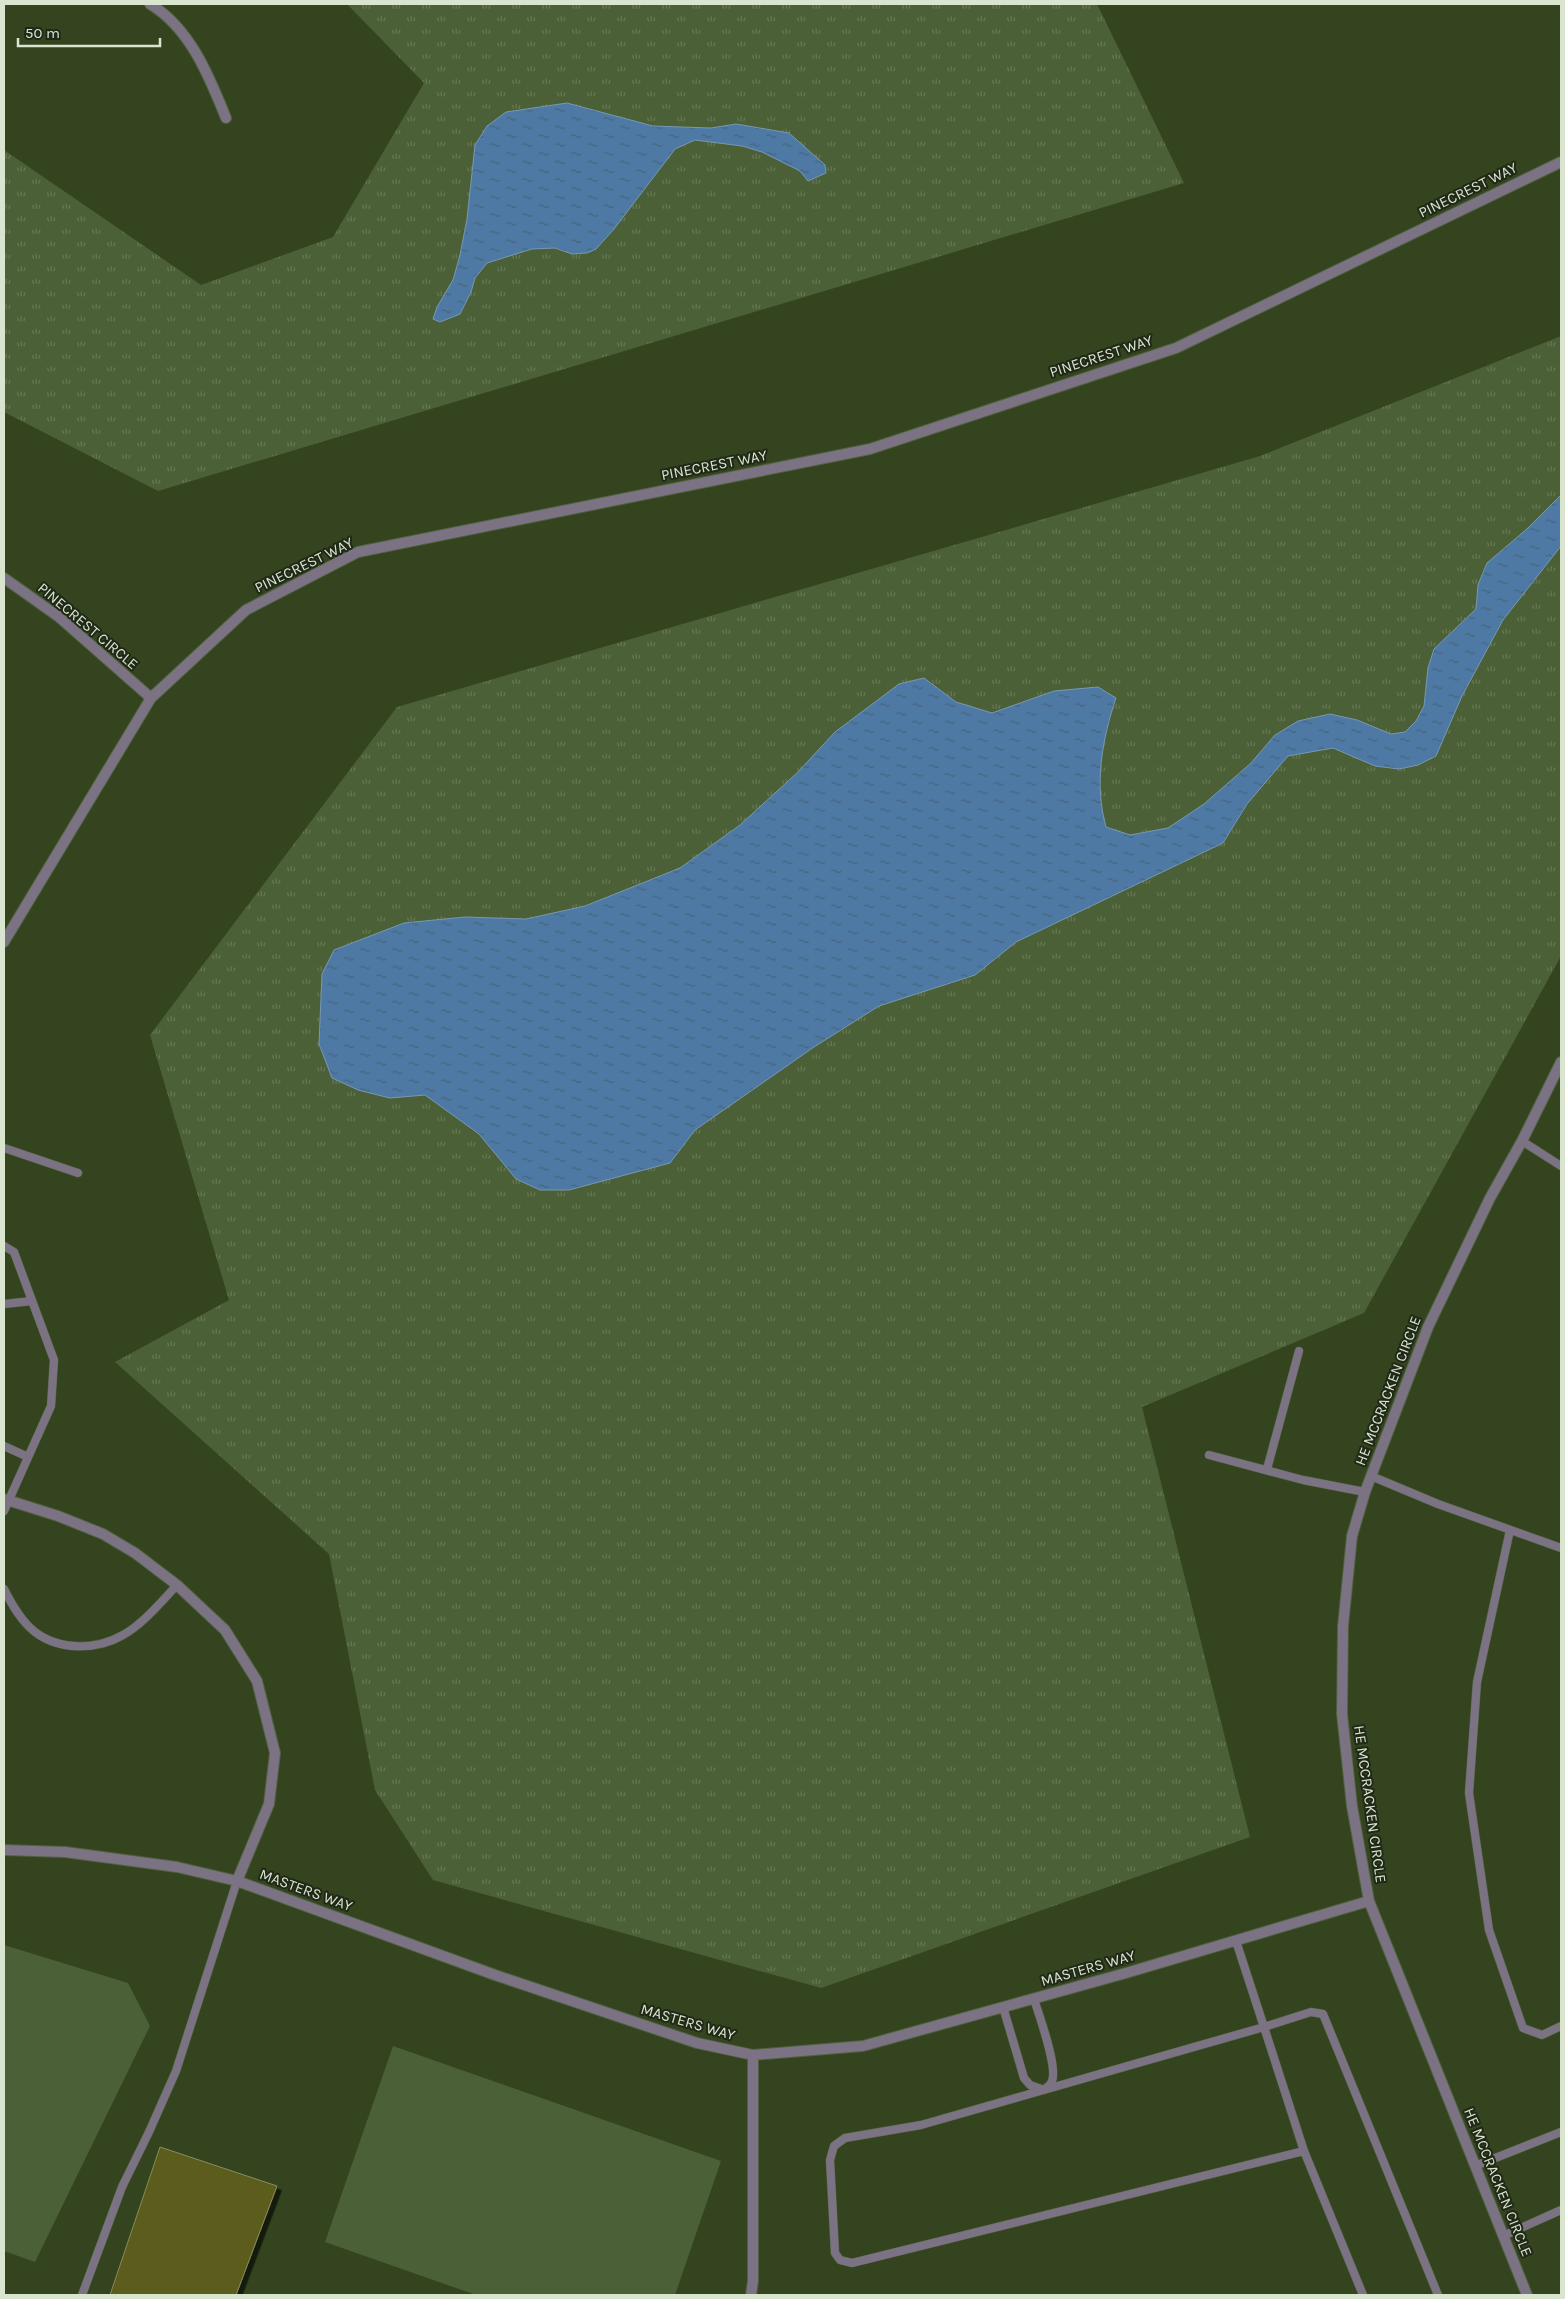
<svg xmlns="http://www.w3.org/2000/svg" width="1565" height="2299" font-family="Karla,sans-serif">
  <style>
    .grass { fill: url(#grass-tufts) }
    .garden { fill: #4c6037 }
    .water { fill: url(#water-ripples); stroke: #7799b1 }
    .building { fill: #5b5b1c; stroke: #8a8b5d; filter: url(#shadow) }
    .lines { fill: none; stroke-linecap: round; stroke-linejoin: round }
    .service-casing { stroke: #51613e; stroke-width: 9 }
    .minor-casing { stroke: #51613e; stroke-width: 12 }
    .service { stroke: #7b7284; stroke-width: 8 }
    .minor { stroke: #7b7284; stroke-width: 10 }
    .labels { text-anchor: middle; stroke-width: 4; stroke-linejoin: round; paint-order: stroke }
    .street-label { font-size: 15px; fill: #d9e5cf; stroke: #202817 }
  </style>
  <defs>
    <pattern id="grass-tufts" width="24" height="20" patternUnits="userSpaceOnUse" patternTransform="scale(1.25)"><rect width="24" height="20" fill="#4c6037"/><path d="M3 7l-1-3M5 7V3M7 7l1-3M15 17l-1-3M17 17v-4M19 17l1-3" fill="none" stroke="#657753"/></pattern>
    <pattern id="water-ripples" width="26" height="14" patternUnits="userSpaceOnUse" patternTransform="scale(1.25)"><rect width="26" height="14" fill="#4d79a4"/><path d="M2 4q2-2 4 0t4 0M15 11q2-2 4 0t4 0" fill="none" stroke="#48647b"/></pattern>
    <filter id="shadow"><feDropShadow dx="4.5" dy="4.5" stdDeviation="0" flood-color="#0009"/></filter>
  </defs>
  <rect width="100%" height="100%" fill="#33441e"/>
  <!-- grass -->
  <path class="grass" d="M 347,4 L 1097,4 L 1184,183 L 158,491 L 4,412 L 4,150 L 201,285 L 333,237 L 424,83 Z
    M 1561,336 L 1561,956 L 1364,1313 L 1142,1407 L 1250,1837 L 821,1988 L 433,1880 L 375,1790 L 329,1554 L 115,1362 L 229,1300 L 150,1035 L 397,707 L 1260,456 Z"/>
  <!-- garden -->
  <path class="garden" d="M 4,1945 L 128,1983 L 150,2026 L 35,2262 L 4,2251 Z
    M 393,2046 L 721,2161 L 675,2295 L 476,2295 L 325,2242 Z"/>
  <!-- water -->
  <path class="water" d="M 567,103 L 653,126 L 711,128 L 736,124 L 789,133 L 825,165 L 826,173 L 808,181 L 800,171 L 762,152 L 742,146 L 695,140 L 675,149 L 614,229 L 596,249 L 587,253 L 572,254 L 555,248 L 532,249 L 487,263 L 475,278 L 471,292 L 460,314 L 440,322 L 433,319 L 437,307 L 453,280 L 460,255 L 467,219 L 475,145 L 487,126 L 506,112 Z
    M 1561,495 L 1561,546 L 1503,620 L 1462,696 L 1436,756 L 1418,765 L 1399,769 L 1375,766 L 1333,748 L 1288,756 L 1247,804 L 1223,843 L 1016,942 L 975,975 L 879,1006 L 814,1047 L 695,1130 L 670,1163 L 569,1190 L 540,1190 L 516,1179 L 479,1134 L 425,1095 L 390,1098 L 358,1090 L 332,1078 L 319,1044 L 322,974 L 334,950 L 404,923 L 465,917 L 526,919 L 585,906 L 680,868 L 740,825 L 798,772 L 835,732 L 899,684 L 924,678 L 956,702 L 992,713 L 1054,691 L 1098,687 L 1116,698 C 1102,740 1094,784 1106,827 L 1130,835 L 1168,828 L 1204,804 L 1251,763 L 1275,735 L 1298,721 L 1330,714 L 1357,720 L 1391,734 L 1405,732 L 1416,721 L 1424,706 L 1428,668 L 1434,649 L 1476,609 L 1478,585 L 1487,563 L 1528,528 Z"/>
  <!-- building -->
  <path class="building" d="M 160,2147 L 277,2186 L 236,2295 L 110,2295 Z"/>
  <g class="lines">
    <!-- service casing -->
    <g class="service-casing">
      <path id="service" d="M 1522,1141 L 1561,1166
        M 4,1148 L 78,1173
        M 4,1246 L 14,1252 L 54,1360 L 51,1406 L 4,1511
        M 4,1304 L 32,1301
        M 4,1446 L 28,1457
        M 1209,1455 L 1303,1480 L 1365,1492
        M 1267,1469 L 1299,1351
        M 1371,1476 L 1438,1504 L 1561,1548
        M 1510,1530 L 1477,1682 L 1469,1793 L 1489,1930 L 1523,2028 L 1542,2035 L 1561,2026
        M 4,1589 C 12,1605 21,1621 35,1632 C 60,1651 97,1650 123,1635 C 142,1625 162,1601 177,1585
        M 1236,1941 L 1264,2027 L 921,2125 L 845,2138 L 834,2146 L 830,2160 L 835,2253 L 840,2260 L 852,2263 L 1304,2151 L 1264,2027 L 1311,2012 L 1323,2014 L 1438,2295
        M 1003,2007 L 1024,2078 L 1030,2085 L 1044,2090 C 1047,2087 1051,2085 1052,2081 C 1058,2067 1039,2015 1034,1999
        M 1304,2151 L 1363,2295
        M 1475,2166 L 1561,2132
        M 1503,2236 L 1561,2210
        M 82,2295 L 122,2187 L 149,2132 L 176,2071 L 237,1881"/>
    </g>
    <!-- minor casing -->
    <g class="minor-casing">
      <path id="minor" d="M 150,4 C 190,28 209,76 226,118
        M 4,578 L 59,617 L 151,698
        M 4,942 L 151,698 L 246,610 L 358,552 L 870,449 L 1176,348 L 1561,162
        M 4,1499 L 58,1516 L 103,1534 L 135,1553 L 177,1585 L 225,1630 L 257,1681 L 275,1753 L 269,1804 L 237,1881
        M 4,1850 L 65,1852 L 177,1867 L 237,1881 L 495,1975 L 697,2043 L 753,2055 L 863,2046 L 1126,1973 L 1369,1901
        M 751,2295 L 753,2281 L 753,2055
        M 1527,2295 L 1369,1901 L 1352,1806 L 1342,1714 L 1343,1626 L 1352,1536 L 1365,1492 L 1428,1327 L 1490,1198 L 1522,1141 L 1561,1062"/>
    </g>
    <!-- service -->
    <use href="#service" class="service"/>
    <!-- minor -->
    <use href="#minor" class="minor"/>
  </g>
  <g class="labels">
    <!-- street labels -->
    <g class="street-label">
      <text transform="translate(1468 190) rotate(-26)" y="5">PINECREST WAY</text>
      <text transform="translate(1101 356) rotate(-18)" y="5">PINECREST WAY</text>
      <text transform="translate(714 465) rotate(-11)" y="5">PINECREST WAY</text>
      <text transform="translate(304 565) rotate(-26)" y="5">PINECREST WAY</text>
      <text transform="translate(88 626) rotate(40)" y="5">PINECREST CIRCLE</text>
      <text transform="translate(1388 1391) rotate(-69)" y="5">HE MCCRACKEN CIRCLE</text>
      <text transform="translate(1370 1804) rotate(82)" y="5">HE MCCRACKEN CIRCLE</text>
      <text transform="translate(306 1890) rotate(20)" y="5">MASTERS WAY</text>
      <text transform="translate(1088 1968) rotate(-16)" y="5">MASTERS WAY</text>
      <text transform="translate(688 2022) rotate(16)" y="5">MASTERS WAY</text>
      <text transform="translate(1498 2182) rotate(68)" y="5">HE MCCRACKEN CIRCLE</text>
    </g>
  </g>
  <!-- border -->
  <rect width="1565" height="2299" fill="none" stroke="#d9e5cf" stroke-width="10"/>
  <!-- scale -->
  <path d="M18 38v8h142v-8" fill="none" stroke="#d9e5cf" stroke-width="2.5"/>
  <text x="25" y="38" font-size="15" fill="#d9e5cf" stroke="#202817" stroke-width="4" paint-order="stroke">50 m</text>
</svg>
